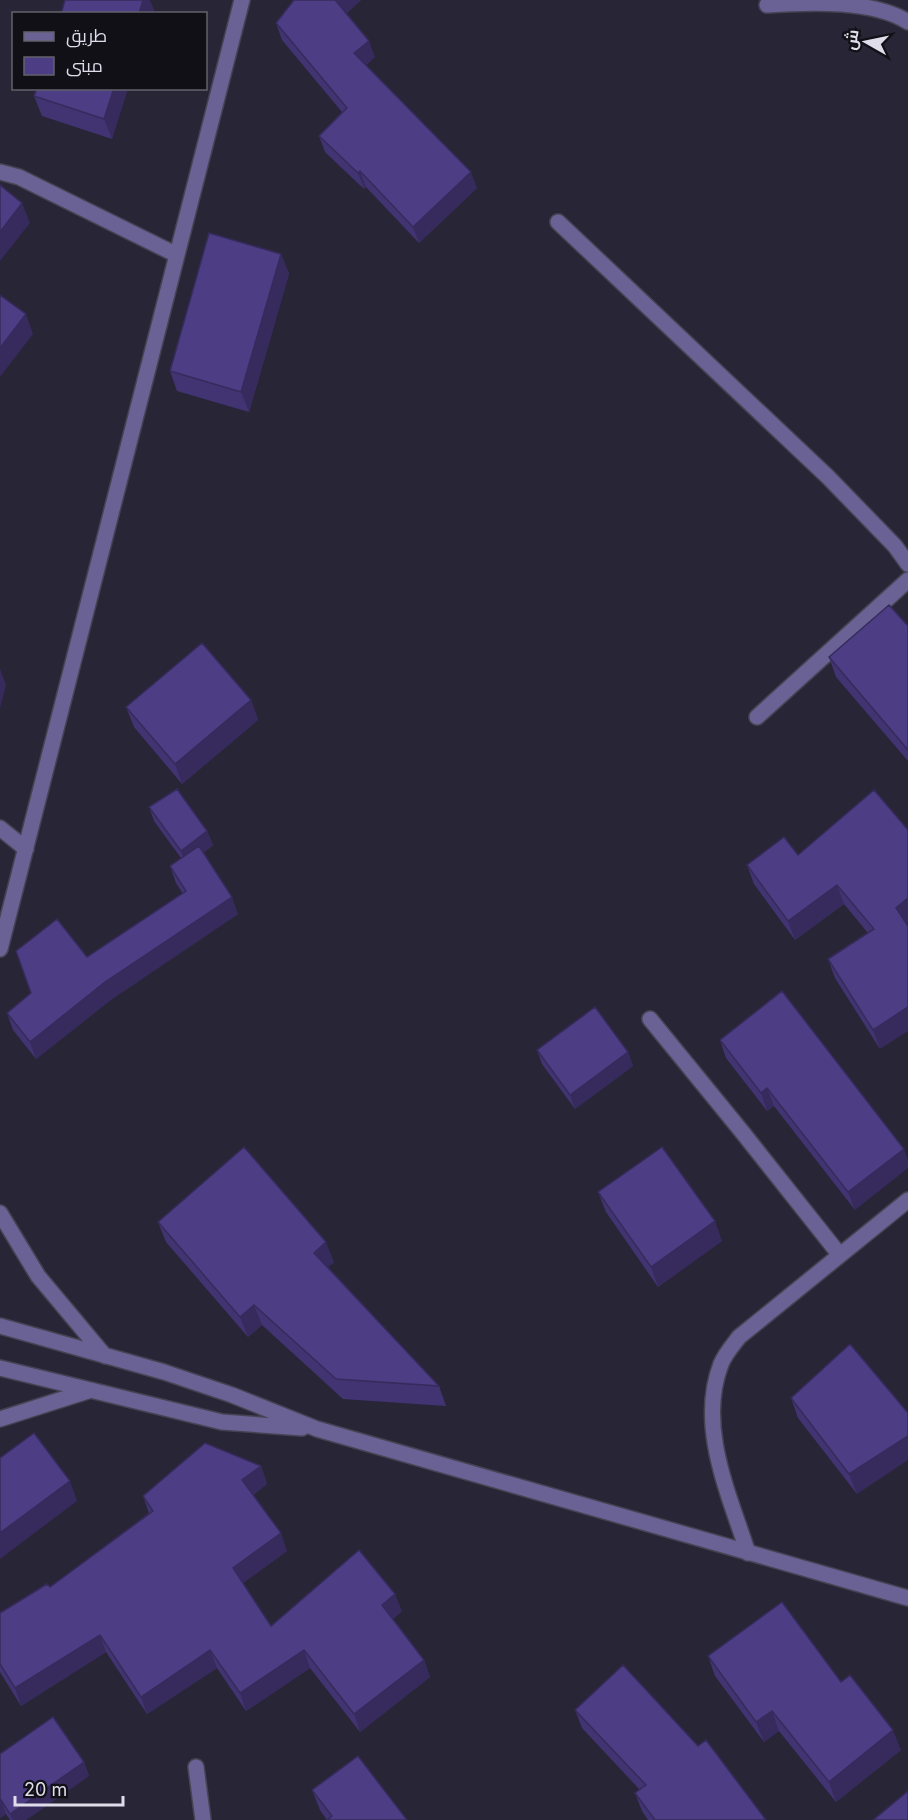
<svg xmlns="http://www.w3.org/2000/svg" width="908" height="1820" font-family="Inter,Cairo,sans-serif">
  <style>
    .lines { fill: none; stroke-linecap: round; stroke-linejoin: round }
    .minor-casing { stroke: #454353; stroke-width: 18 }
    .tertiary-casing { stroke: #454353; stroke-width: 18 }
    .minor { stroke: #6a6294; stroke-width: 15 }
    .tertiary { stroke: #6a6294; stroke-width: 15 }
    .wall { fill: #423472 }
    .shaded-wall { fill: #362b5c }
    .building { fill: #4d3d84; stroke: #362b5c; stroke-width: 1.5 }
  </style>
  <rect width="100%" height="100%" fill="#282636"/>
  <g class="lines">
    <!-- minor casing -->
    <g class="minor-casing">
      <path id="minor" d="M 767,5 C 811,2 874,0 908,22
        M 0,172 L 19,177 L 177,255
        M 558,222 L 828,477 L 895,546 L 908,564
        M 757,717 L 908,580
        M 0,828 L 26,849
        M 0,949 L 242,0
        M 650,1019 L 743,1133 L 839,1254
        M 748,1553 C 729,1494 697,1426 721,1364 C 725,1354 733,1345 739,1337 L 908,1200
        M 196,1767 L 203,1820"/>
    </g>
    <!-- tertiary casing -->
    <g class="tertiary-casing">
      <path id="tertiary" d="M 0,1213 L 38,1276 L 105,1356
        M 0,1326 L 164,1372 L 232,1395 L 317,1429 L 908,1598
        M 0,1368 L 222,1422 L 302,1428
        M 0,1419 L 88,1391"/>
    </g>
    <!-- minor -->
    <use href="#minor" class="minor"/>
    <!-- tertiary -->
    <use href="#tertiary" class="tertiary"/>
  </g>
  <!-- wall -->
  <path class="wall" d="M 294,0 L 361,0 L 346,14 L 375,57 L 366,65 L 477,188 L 419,243 L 366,187 L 364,189 L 325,152 L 319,136 L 342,112 L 282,40 L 276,23 Z
    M 128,88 L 112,139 L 42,116 L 34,96 Z
    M 281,254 L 289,274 L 249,412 L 177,391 L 170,371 Z
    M 908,626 L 908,761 L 836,677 L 829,657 Z
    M 251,700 L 258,720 L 182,784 L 134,727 L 126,707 Z
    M 149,807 L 207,831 L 213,845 L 203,853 L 238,914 L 112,999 L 36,1059 L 13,1030 L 7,1013 L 87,957 L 183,894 L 176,883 L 170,866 L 181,858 L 154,821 Z
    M 798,855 L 907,924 L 880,1049 L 835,978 L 828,959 L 868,933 L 844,904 L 795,940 L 754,884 L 747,865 Z
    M 782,991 L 855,1210 L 774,1106 L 767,1111 L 726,1058 L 720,1040 Z
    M 537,1050 L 628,1052 L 633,1066 L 575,1109 L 542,1064 Z
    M 598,1192 L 722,1241 L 658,1287 L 606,1212 Z
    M 158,1222 L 334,1262 L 328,1267 L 439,1386 L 446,1406 L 343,1399 L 262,1325 L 248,1337 L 166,1242 Z
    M 850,1344 L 857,1494 L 798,1418 L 791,1398 Z
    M 261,1466 L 267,1484 L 253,1495 L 287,1551 L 243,1583 L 271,1626 L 402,1611 L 393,1619 L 424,1660 L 430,1677 L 360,1732 L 310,1668 L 246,1711 L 217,1668 L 147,1714 L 106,1652 L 21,1706 L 0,1672 L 0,1613 L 50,1587 L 149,1513 L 143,1496 Z
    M 708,1656 L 841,1682 L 901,1750 L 836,1802 L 779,1731 L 764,1742 L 715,1676 Z
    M 575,1710 L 766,1820 L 648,1820 L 642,1811 L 635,1793 L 640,1790 L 582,1728 Z
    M 0,1754 L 84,1762 L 89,1776 L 26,1820 L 10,1820 L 6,1814 L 0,1818 Z
    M 312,1790 L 407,1820 L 327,1820 L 320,1810 Z"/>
  <!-- shaded-wall -->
  <path class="shaded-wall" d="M 143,0 L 150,0 L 154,10 L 153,14 L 139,14 Z
    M 338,0 L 361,0 L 342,18 L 336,1 Z
    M 369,41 L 375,57 L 360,69 L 354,53 Z
    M 114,88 L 128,88 L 112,139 L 104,119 Z
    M 360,171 L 366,187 L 364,189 L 358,173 Z
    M 471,172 L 477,188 L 419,243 L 413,227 Z
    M 22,203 L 30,223 L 0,261 L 0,232 Z
    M 281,254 L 289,274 L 249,412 L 241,392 Z
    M 26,314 L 33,334 L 0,377 L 0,348 Z
    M 0,669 L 6,685 L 0,708 Z
    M 251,700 L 258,720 L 182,784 L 175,764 Z
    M 207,831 L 213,845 L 186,865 L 181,851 Z
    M 837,885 L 844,904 L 795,940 L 788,921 Z
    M 232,897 L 238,914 L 112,999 L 36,1059 L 30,1042 L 105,982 Z
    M 908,898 L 908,922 L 903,927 L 896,908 Z
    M 908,1007 L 908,1031 L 880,1049 L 873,1030 Z
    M 628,1052 L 633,1066 L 575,1109 L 570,1095 Z
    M 767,1088 L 774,1106 L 767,1111 L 761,1093 Z
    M 904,1149 L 908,1160 L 908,1168 L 855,1210 L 848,1192 Z
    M 715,1221 L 722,1241 L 658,1287 L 651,1267 Z
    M 326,1242 L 334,1262 L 321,1273 L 314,1253 Z
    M 254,1305 L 262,1325 L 248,1337 L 240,1317 Z
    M 908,1436 L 908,1460 L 857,1494 L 849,1474 Z
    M 261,1466 L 267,1484 L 248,1498 L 242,1480 Z
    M 70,1481 L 77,1501 L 0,1559 L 0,1533 Z
    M 281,1533 L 287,1551 L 239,1586 L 233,1568 Z
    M 395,1594 L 402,1611 L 388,1623 L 382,1605 Z
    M 100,1635 L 106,1652 L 21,1706 L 15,1688 Z
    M 210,1650 L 217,1668 L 147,1714 L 141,1697 Z
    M 304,1650 L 310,1668 L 246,1711 L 240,1693 Z
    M 424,1660 L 430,1677 L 360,1732 L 354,1714 Z
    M 772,1711 L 779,1731 L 764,1742 L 756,1722 Z
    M 893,1730 L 901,1750 L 836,1802 L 829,1782 Z
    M 84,1762 L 89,1776 L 26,1820 L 13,1820 L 10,1814 Z
    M 0,1800 L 1,1800 L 6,1814 L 0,1818 Z"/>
  <!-- building -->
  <path class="building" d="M 65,0 L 143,0 L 139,14 L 61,14 Z
    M 294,0 L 338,0 L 336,1 L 369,41 L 354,53 L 471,172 L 413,227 L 360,171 L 358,173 L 319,136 L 347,108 L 276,23 Z
    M 37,88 L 114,88 L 104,119 L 34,96 Z
    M 0,185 L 22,203 L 0,232 Z
    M 209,233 L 281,254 L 241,392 L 170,371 Z
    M 0,295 L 26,314 L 0,348 Z
    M 889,605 L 908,626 L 908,750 L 829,657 Z
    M 202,643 L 251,700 L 175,764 L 126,707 Z
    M 177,789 L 207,831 L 181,851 L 149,807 Z
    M 874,790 L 908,830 L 908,898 L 896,908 L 908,926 L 908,1007 L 873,1030 L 828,959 L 874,929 L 837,885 L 788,921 L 747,865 L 784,837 L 798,855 Z
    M 199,846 L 232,897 L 105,982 L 30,1042 L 7,1013 L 31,993 L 16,951 L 57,919 L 87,957 L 186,891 L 170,866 Z
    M 782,991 L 904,1149 L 848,1192 L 767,1088 L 761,1093 L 720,1040 Z
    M 595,1007 L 628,1052 L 570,1095 L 537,1050 Z
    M 244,1147 L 326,1242 L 314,1253 L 439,1386 L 336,1379 L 254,1305 L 240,1317 L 158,1222 Z
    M 662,1147 L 715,1221 L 651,1267 L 598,1192 Z
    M 850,1344 L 908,1413 L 908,1436 L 849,1474 L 791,1398 Z
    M 34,1433 L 70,1481 L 0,1533 L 0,1458 Z
    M 205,1443 L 261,1466 L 242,1480 L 281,1533 L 233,1568 L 271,1626 L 359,1550 L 395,1594 L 382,1605 L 424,1660 L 354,1714 L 304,1650 L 240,1693 L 210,1650 L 141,1697 L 100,1635 L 15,1688 L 0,1664 L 0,1613 L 47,1584 L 50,1587 L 153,1511 L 143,1496 Z
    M 782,1602 L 841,1682 L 850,1675 L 893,1730 L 829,1782 L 772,1711 L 756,1722 L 708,1656 Z
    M 623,1665 L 698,1746 L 706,1740 L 766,1820 L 655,1820 L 635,1793 L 646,1785 L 575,1710 Z
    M 53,1717 L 84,1762 L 10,1814 L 1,1800 L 0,1800 L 0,1754 Z
    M 358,1756 L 407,1820 L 327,1820 L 332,1816 L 312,1790 Z
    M 908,1791 L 908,1820 L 873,1820 Z"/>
  <!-- legend -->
  <rect x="12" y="12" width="195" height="78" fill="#111017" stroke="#63626b" stroke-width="1.5"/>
  <rect x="24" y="32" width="30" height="9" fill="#6a6294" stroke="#63626b" stroke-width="1.5"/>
  <text x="66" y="42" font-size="18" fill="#dfdde9">طريق</text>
  <rect x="24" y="57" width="30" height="18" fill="#4d3d84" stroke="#63626b" stroke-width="1.5"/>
  <text x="66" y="72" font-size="18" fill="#dfdde9">مبنى</text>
  <!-- north arrow -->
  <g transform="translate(866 42) rotate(279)" stroke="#111017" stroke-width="4.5" paint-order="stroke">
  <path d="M0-4.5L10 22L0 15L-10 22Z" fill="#dfdde9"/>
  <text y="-9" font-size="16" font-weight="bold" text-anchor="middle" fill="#dfdde9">ش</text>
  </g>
  <!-- scale -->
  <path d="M15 1796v9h108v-9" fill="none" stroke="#dfdde9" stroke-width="3"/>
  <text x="24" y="1796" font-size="18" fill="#dfdde9" stroke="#111017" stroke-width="4.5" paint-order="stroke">20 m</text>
</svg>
